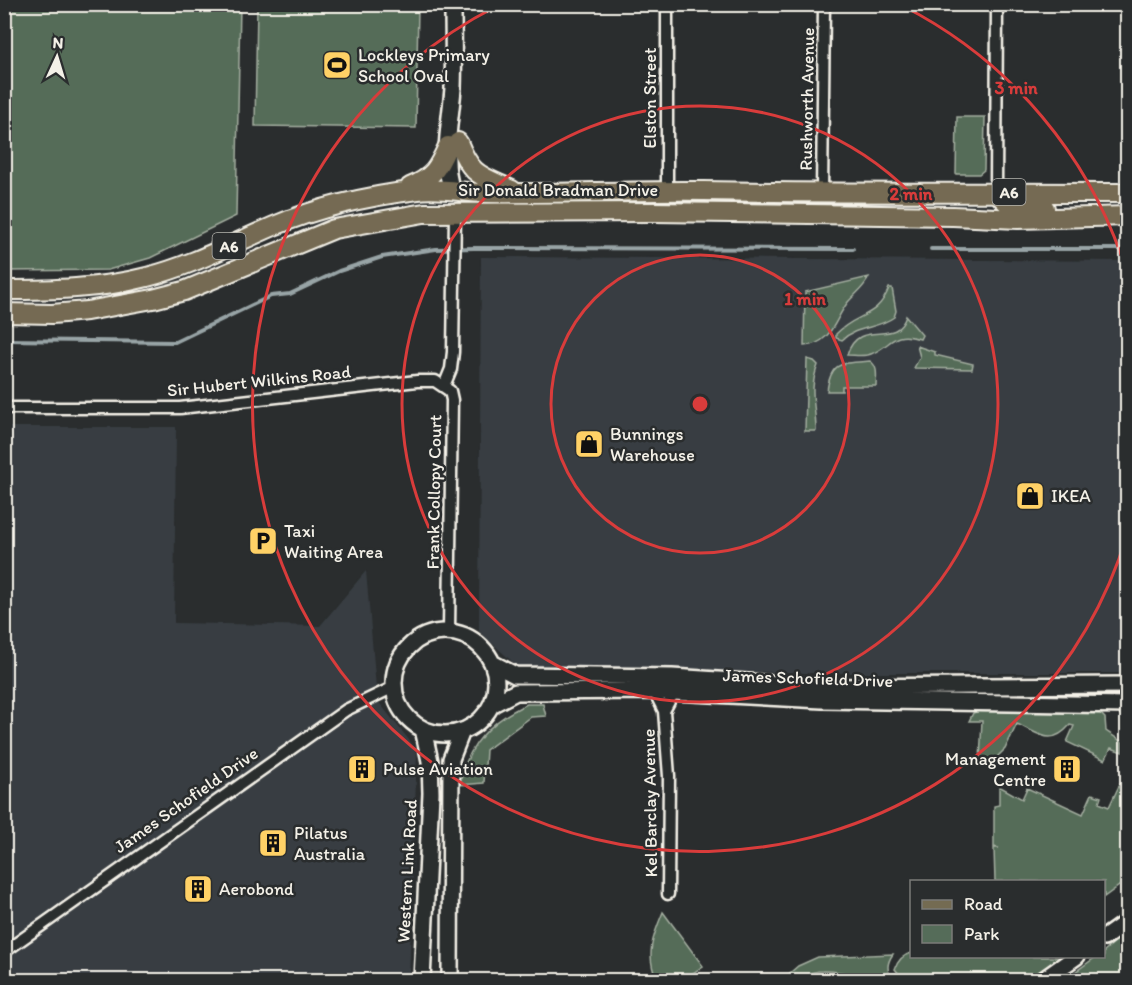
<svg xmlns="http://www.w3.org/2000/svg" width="1132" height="985" font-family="Itim,sans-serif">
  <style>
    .built { fill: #383e43 }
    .green { fill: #556c59; stroke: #a4aea0; stroke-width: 1.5 }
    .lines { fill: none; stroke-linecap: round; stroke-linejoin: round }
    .stream { stroke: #98a4a6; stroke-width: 4 }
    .street-casing { stroke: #f4f1e8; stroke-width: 15 }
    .secondary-casing { stroke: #f4f1e8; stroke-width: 20 }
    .primary-casing { stroke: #f4f1e8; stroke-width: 22 }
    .street { stroke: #2a2d2e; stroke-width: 10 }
    .secondary { stroke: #2a2d2e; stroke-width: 15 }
    .primary { stroke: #746b52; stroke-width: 18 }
    .ring { fill: none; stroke: #d93c3b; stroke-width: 3 }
    .labels { text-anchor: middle; stroke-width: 5; stroke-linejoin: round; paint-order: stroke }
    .shield { fill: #2a2d2e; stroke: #b7b6b0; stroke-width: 1.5 }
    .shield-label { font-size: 16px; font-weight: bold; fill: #f4f1e8 }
    .poi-label { font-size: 18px; fill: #f4f1e8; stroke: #2a2d2e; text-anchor: start }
    .street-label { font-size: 18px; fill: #f4f1e8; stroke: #2a2d2e }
    .centre { fill: #d93c3b; stroke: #2a2d2e; stroke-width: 3 }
    .ring-label { font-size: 18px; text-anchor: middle; font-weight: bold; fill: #d93c3b; stroke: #2a2d2e; stroke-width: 5; stroke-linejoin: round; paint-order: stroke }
  </style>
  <rect width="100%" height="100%" fill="#2a2d2e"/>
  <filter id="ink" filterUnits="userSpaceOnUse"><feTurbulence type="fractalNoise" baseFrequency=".0167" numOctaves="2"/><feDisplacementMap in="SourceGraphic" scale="12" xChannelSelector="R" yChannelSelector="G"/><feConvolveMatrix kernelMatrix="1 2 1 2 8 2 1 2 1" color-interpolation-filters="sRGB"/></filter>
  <g filter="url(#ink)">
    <!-- built -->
    <path class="built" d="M 481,257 L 1127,261 L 1127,673 L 804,673 L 517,666 L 479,631 Z
      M 5,427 L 176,427 L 174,623 L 320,626 L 366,571 L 377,700 L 417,750 L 409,980 L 5,980 Z"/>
    <!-- green -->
    <path class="green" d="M 5,4 L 240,5 L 236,216 L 150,258 L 108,270 L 5,271 Z
      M 257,5 L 418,5 L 416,128 L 255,126 Z
      M 957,117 L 985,117 L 984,170 L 979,174 L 956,174 Z
      M 869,277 C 864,288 856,293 848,302 C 834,320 832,344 804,346 L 805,292 Z
      M 889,288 L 892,288 L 896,311 L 894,317 C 878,329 856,326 842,340 L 836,338 L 836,334 C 857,312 877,319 889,288 Z
      M 906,316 L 922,335 L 920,339 C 891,330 892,346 871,354 C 863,357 855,355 847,355 C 859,316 896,349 906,316 Z
      M 917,346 L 935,352 L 935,355 L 973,364 L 972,369 L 914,368 L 920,357 Z
      M 807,359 L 814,361 L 818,365 C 808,391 816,405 816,431 L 805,431 Z
      M 870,361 C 879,367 876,377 876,386 L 842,386 L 842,391 L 827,391 C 831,359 844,364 870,361 Z
      M 527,704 L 543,704 L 546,716 L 531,717 L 486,750 L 484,783 L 460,785 C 466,746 492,720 527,704 Z
      M 979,711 L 1099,712 L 1105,718 L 1106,731 L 1122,742 L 1122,752 L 1111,748 L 1105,760 L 1067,742 L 1074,726 L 1070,725 C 1051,747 1040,734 1017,724 L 1005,749 L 993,761 L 980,760 L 982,721 L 969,721 L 973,713 Z
      M 1127,769 L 1127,880 L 1104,897 L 1104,882 L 995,881 L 994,848 L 999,848 L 994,847 L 994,806 L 999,805 L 999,786 L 1022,799 L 1027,788 L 1083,814 L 1092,794 L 1101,797 L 1099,803 L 1109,807 Z
      M 663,912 L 703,966 L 683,980 L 657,980 C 645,955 653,936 663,912 Z
      M 1127,932 L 1127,979 L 1064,980 L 1096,957 L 1104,956 L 1104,951 Z
      M 911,953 L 912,956 L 1064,957 L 1040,974 L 1026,980 L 904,980 L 895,969 C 898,960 903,955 911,953 Z
      M 893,954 C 886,964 887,970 892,980 C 869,979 846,970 822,971 C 808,971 796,981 782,980 L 798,966 L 818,957 Z"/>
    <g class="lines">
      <!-- stream -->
      <path class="stream" d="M 931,249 L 1128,249
        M 4,340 L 175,342 L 271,296 L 290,294 L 339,271 L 382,257 L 436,249 L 474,248 L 853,249"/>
      <!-- street casing -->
      <g class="street-casing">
        <path id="street" d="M 667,4 L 667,191
          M 996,192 L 997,4
          M 822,194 L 824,4
          M 444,386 L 451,369 L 453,352 L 455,213
          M 4,408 L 180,408 L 417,381 L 435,381 L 450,391 L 452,400 L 449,632
          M 654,691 L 664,711 L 674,692
          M 664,711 L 669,776 L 668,894
          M 4,952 L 346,710 L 394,687"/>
      </g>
      <!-- secondary casing -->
      <g class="secondary-casing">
        <path id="secondary" d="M 452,190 C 441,162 451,118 453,88 C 454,61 453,32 453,4
          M394 683a51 51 0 1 1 102 0a51 51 0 1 1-102 0Z
          M 492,663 L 515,675 L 672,677 L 823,687 L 1128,685
          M 491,705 L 516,692 L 654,691 L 822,700 L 1128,705
          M 1104,938 L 1128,921
          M 422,980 L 431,793 L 430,761 L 423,729
          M 450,980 L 451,759 L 462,731
          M 1043,980 L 1077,956"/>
      </g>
      <!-- primary casing -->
      <g class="primary-casing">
        <path id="primary" d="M 458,142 C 472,177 480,175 512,190
          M 410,187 C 434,177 438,168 448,146
          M 996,192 L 1009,205 L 1045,208
          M 4,290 C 52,290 100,289 147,277 C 191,266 232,244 274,226 C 319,207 369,196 418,190 C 441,187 464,193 486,193 C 559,194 631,190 704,191 C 845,194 986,192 1128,193
          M 4,313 L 52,314 L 87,311 L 153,299 L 184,291 L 334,229 L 424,213 L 653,212 L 953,216 L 1018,219 L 1128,216"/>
      </g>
      <!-- street -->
      <use href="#street" class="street"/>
      <!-- secondary -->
      <use href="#secondary" class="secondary"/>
      <!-- primary -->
      <use href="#primary" class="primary"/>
    </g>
  </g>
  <!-- distance rings -->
  <g class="ring">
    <circle cx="700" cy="404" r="149"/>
    <circle cx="700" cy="404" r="298"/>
    <path d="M1127 535A447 447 0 1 1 497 6M903 6A447 447 0 0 1 1127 273"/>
  </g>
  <!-- icons -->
  <defs>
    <g id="stadium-square" transform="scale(1.5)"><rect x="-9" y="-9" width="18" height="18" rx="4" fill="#ffd166" stroke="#2a2d2e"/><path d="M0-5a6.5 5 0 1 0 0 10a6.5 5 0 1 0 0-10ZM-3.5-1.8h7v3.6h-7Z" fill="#111"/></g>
    <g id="shop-square" transform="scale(1.5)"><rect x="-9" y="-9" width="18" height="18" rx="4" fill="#ffd166" stroke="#2a2d2e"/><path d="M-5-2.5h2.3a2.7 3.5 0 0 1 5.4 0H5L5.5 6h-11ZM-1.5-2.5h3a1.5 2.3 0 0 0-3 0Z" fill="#111"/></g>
    <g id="parking-square" transform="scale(1.5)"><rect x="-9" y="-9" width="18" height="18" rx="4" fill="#ffd166" stroke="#2a2d2e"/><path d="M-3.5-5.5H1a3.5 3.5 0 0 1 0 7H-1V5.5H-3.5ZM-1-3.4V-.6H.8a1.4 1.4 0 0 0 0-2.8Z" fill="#111"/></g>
    <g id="building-square" transform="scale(1.5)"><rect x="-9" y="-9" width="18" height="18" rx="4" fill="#ffd166" stroke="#2a2d2e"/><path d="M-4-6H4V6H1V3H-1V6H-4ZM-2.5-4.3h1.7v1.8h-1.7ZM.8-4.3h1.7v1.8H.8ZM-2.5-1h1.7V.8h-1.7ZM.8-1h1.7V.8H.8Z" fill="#111"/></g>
  </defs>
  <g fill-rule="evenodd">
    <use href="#stadium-square" x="337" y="65"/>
    <use href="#shop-square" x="589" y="444"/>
    <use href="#shop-square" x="1030" y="496"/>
    <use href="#parking-square" x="263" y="541"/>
    <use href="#building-square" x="362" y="769"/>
    <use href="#building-square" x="1067" y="769"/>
    <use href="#building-square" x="273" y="843"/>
    <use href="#building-square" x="198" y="889"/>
  </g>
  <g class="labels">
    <!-- shield labels -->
    <g class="shield">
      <rect x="992.5" y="179" width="33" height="26" rx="4.5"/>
      <rect x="212.5" y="233" width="33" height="26" rx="4.5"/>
    </g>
    <g class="shield-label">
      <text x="1009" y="198">A6</text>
      <text x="229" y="252">A6</text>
    </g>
    <!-- poi labels -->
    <g class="poi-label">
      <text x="358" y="61">Lockleys Primary<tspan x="358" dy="21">School Oval</tspan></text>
      <text x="610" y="440">Bunnings<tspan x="610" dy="21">Warehouse</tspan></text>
      <text x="1051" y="502">IKEA</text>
      <text x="284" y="537">Taxi<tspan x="284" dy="21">Waiting Area</tspan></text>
      <text x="1046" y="765" text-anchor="end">Management<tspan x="1046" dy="21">Centre</tspan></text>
      <text x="383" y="775">Pulse Aviation</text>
      <text x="294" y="839">Pilatus<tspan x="294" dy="21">Australia</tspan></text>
      <text x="219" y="895">Aerobond</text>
    </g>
    <!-- street labels -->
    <g class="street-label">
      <text transform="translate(650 98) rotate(-90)" y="6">Elston Street</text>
      <text transform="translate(807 99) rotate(-89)" y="6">Rushworth Avenue</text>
      <text x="558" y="196">Sir Donald Bradman Drive</text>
      <text transform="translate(259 381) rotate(-6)" y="6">Sir Hubert Wilkins Road</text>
      <text transform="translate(434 492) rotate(-89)" y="6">Frank Collopy Court</text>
      <text transform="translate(808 678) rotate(2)" y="6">James Schofield Drive</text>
      <text transform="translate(186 800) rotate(-35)" y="6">James Schofield Drive</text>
      <text transform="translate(650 803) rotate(-91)" y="6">Kel Barclay Avenue</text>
      <text transform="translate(407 871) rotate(-87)" y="6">Western Link Road</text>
    </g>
  </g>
  <circle cx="700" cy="404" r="9" class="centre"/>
  <g class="ring-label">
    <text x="1016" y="94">3 min</text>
    <text x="911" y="200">2 min</text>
    <text x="805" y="305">1 min</text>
  </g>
  <!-- margin -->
  <rect width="1132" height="985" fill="none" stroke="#2a2d2e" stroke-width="24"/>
  <rect x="12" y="12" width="1108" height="961" fill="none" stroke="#f4f1e8" stroke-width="2" filter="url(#ink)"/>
  <!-- legend -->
  <rect x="910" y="880" width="195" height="78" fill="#2a2d2e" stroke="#7b7b78" stroke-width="1.5"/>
  <rect x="922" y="900" width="30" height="9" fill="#746b52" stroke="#7b7b78" stroke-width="1.5"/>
  <text x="964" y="910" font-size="18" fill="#f4f1e8">Road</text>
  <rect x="922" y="925" width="30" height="18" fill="#556c59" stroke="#7b7b78" stroke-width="1.5"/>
  <text x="964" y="940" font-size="18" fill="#f4f1e8">Park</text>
  <!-- north arrow -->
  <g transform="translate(57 57) rotate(4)" stroke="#2a2d2e" stroke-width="4.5" paint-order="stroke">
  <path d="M0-4.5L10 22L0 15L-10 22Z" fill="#f4f1e8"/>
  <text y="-9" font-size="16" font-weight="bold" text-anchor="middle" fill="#f4f1e8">N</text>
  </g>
</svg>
